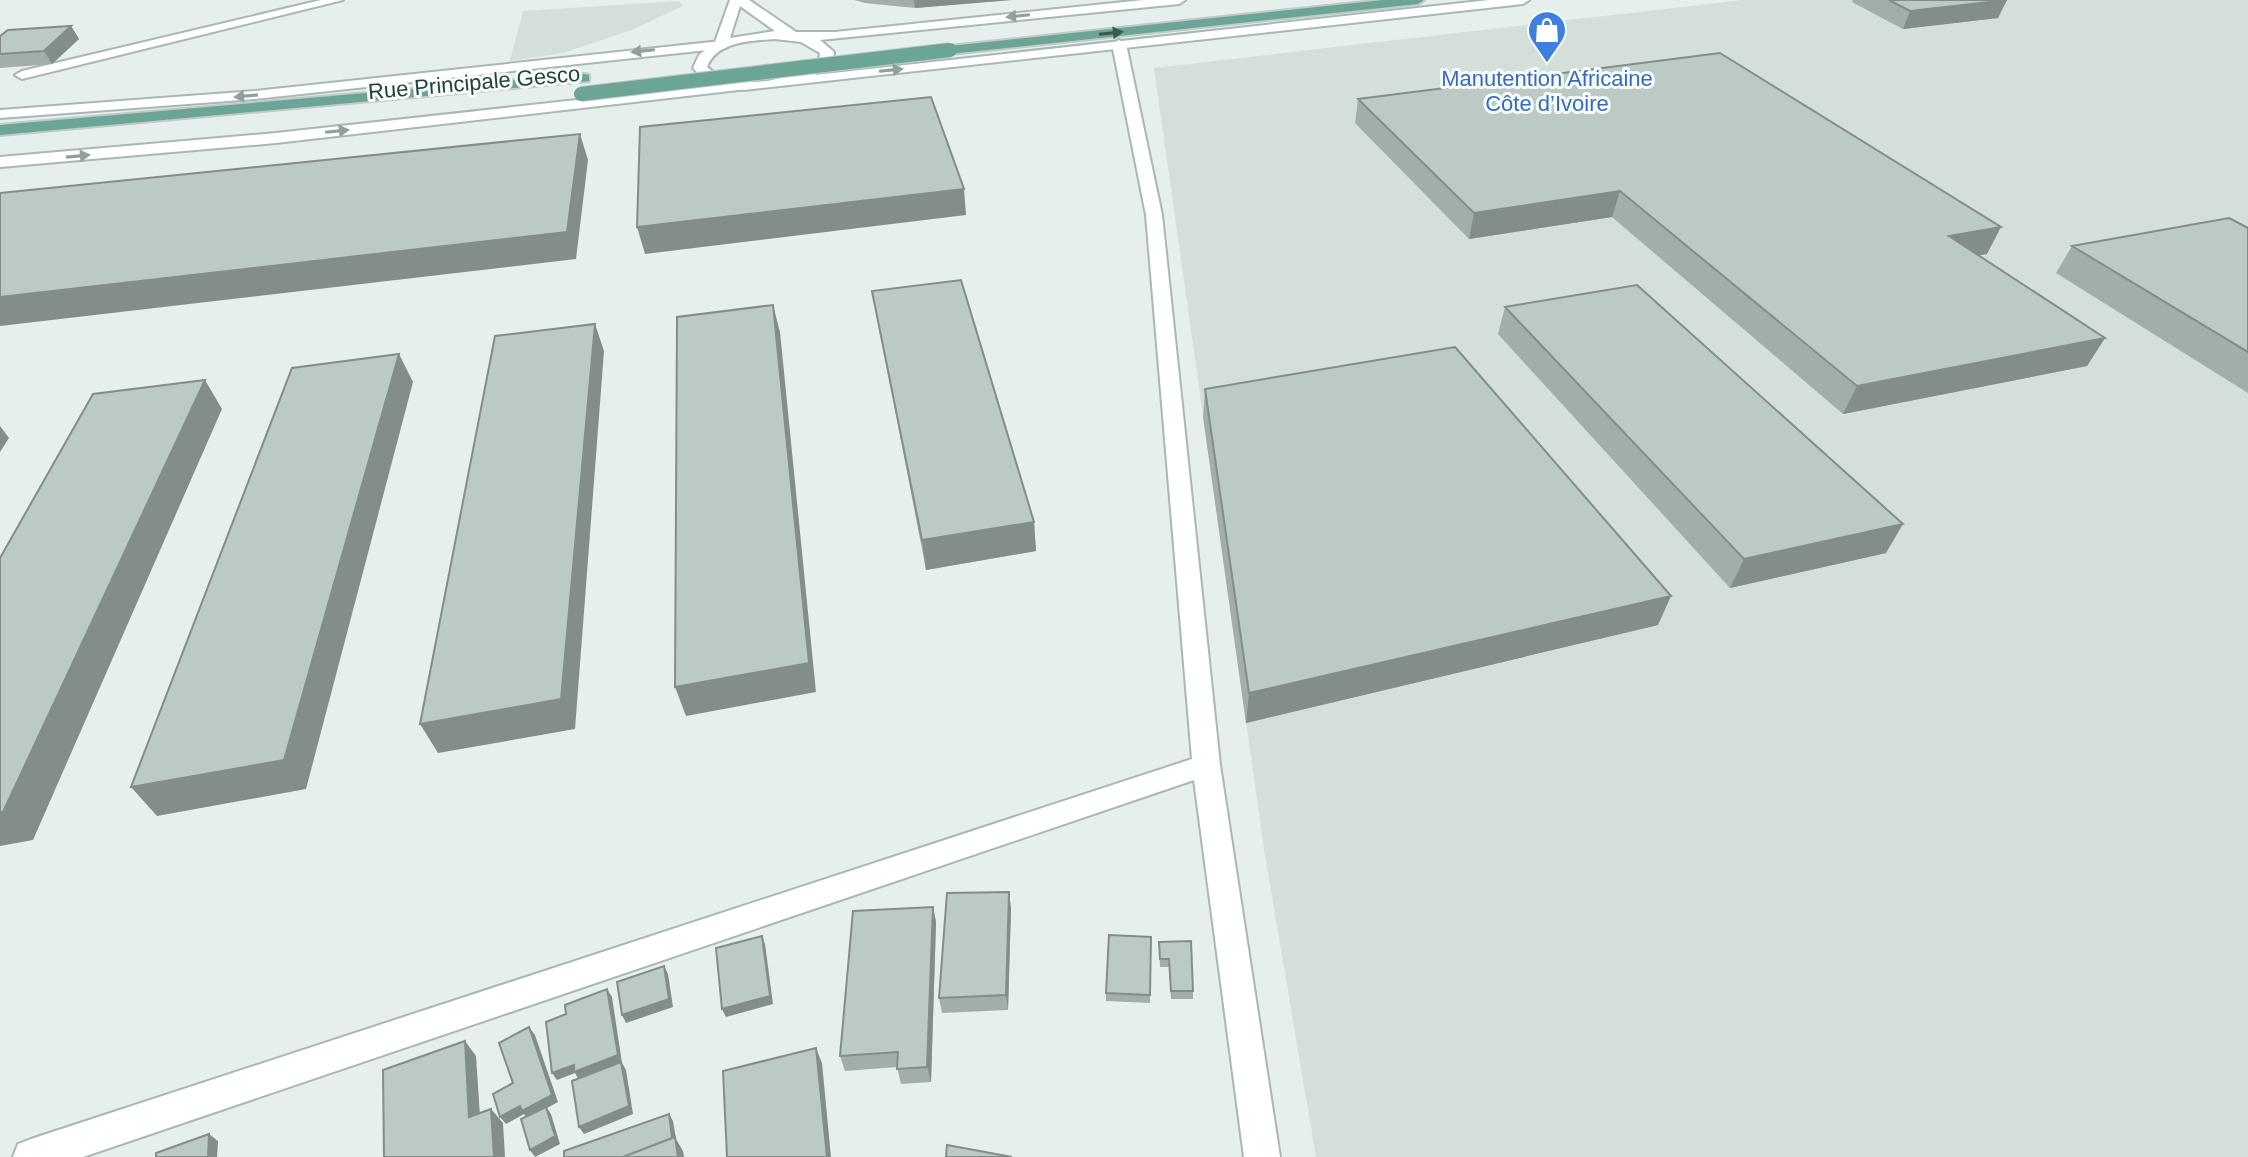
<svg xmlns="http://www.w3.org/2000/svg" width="2248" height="1157" font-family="Arial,sans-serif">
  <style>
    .built { fill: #d4dfda }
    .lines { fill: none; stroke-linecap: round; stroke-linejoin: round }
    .minor-casing { stroke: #a8b8b2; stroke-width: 4 }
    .tertiary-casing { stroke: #a8b8b2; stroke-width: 4 }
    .primary-casing { stroke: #c2cac8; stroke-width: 4 }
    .minor { fill: #fff; fill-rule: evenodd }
    .tertiary { fill: #fff; fill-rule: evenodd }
    .primary { fill: #6aa596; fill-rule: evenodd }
    .primary-bridge-casing { stroke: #c2cac8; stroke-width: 16; stroke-linecap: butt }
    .primary-bridge { stroke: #6aa596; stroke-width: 14 }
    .wall { fill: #a1aea9 }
    .shaded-wall { fill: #838d89 }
    .building { fill: #bbcac4; stroke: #838d89; stroke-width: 2 }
    .oneway { fill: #92a09c }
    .oneway2 { fill: #365b51 }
    .labels { text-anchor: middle; stroke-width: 6; stroke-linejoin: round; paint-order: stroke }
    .far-shop-label { font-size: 22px; fill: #366cbe; stroke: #f7fbf9 }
    .far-street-label { font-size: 22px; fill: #24423a; stroke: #f7fbf9 }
  </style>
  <rect width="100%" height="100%" fill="#e6efeb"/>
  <!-- built -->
  <path class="built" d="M 1743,0 L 2248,0 L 2248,1157 L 1316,1157 L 1264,849 L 1154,68 Z
    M 680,1 L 683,6 L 634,29 L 563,53 L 510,61 L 523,11 Z"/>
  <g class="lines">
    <!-- minor casing -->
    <g class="minor-casing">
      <path id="minor" d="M 321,0 L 343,0 L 22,79 L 15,75 L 22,71 Z
        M 1119,40 L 1126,44 L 1162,215 L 1220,765 L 1280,1157 L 1244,1157 L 1194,780 L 83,1157 L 13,1157 L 18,1144 L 31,1139 L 1192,759 L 1146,215 L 1112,44 Z
        M 721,41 L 726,42 L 726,48 L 255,99 L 0,118 L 0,110 L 255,91 Z
        M 751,81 L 758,85 L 756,88 L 276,143 L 0,167 L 0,157 L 276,133 Z"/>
    </g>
    <!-- tertiary casing -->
    <g class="tertiary-casing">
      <path id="tertiary" d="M 730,0 L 749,0 L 796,32 L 835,32 L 1143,0 L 1185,0 L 1179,4 L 820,40 L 834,52 L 833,60 L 815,75 L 1489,0 L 1529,0 L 1523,4 L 744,90 L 706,81 L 693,68 L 699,55 L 715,42 ZM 740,6 L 775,31 L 730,38 ZM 775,39 L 801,42 L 820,53 L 819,59 C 790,82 738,93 707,67 C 717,41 751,41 775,39 Z"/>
    </g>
    <!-- primary casing -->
    <g class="primary-casing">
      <path id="primary" d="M 1383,0 L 1424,0 L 1418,4 L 950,54 L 943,50 L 950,46 Z
        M 584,74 L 589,75 L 589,81 L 0,135 L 0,125 Z"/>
    </g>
    <!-- minor -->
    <use href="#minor" class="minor"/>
    <!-- tertiary -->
    <use href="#tertiary" class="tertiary"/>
    <!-- primary -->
    <use href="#primary" class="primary"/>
    <!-- primary-bridge casing -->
    <g class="primary-bridge-casing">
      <path id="primary-bridge" d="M 581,94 L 950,50"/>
    </g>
    <!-- primary-bridge -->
    <use href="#primary-bridge" class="primary-bridge"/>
  </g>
  <!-- wall -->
  <path class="wall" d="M 854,0 L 1011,0 L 915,8 L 865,3 Z
    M 1853,0 L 2006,0 L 1998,18 L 1903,29 L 1852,2 Z
    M 71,26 L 79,39 L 52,64 L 0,68 L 0,36 Z
    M 1358,99 L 1987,254 L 1978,255 L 2105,338 L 2087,366 L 1843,414 L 1612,217 L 1469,239 L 1355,123 Z
    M 2248,228 L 2248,393 L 2056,273 L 2072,246 Z
    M 872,291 L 1034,522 L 1036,551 L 926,570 Z
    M 1505,307 L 1886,553 L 1730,588 L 1498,334 Z
    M 1205,389 L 1658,625 L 1246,723 L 1203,417 Z
    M 933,907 L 936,922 L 931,1082 L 901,1084 L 897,1067 L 845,1071 L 840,1056 Z
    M 1011,908 L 1008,1010 L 942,1013 L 939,998 Z
    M 1151,937 L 1150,1003 L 1106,1001 L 1106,993 Z
    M 1159,942 L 1193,991 L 1193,999 L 1171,999 L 1169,967 L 1160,967 Z"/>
  <!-- shaded-wall -->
  <path class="shaded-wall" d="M 914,0 L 1011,0 L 915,8 Z
    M 2007,0 L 1998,18 L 1903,29 L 1910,11 Z
    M 71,26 L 79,39 L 52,64 L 44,51 Z
    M 580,134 L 588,160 L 576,259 L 0,326 L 0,297 Z
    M 964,189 L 966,215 L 645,254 L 637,227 Z
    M 1620,191 L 1612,217 L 1469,239 L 1474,213 Z
    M 2001,227 L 1987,254 L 1935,263 L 1949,236 Z
    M 773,305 L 780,332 L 816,692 L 686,716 L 675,687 Z
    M 595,324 L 604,351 L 575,729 L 438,753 L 420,724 Z
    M 2105,338 L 2087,366 L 1843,414 L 1857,386 Z
    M 399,354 L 413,382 L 306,789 L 157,816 L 131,787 Z
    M 205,380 L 222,409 L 33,840 L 0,846 L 0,812 Z
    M 0,426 L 9,438 L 0,452 Z
    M 1034,522 L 1036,551 L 926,570 L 922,540 Z
    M 1903,524 L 1886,553 L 1730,588 L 1744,559 Z
    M 1671,596 L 1658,625 L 1246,723 L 1249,693 Z
    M 1009,892 L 1011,908 L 1008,1010 L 1006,995 Z
    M 933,907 L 936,922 L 931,1082 L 927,1067 Z
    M 762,936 L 765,944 L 773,1004 L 726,1017 L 722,1009 Z
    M 664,966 L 668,974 L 673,1007 L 626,1023 L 622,1015 Z
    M 607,989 L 612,997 L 622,1063 L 626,1070 L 633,1114 L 584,1134 L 579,1127 L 579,1080 L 575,1073 L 557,1080 L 552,1073 L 574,1065 Z
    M 529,1027 L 535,1035 L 558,1102 L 547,1108 L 551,1114 L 560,1144 L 535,1157 L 530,1150 L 528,1119 L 524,1114 L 506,1124 L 500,1117 L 520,1106 Z
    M 465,1041 L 476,1056 L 481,1131 L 469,1117 Z
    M 816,1048 L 822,1063 L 831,1157 L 827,1157 Z
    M 491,1109 L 503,1123 L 505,1157 L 494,1157 Z
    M 669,1114 L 673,1121 L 676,1139 L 683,1151 L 684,1157 L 663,1157 Z
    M 209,1134 L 218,1141 L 217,1157 L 208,1157 Z"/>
  <!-- building -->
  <path class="building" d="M 1889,0 L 2007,0 L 1910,11 Z
    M 71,26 L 44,51 L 0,54 L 0,36 L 8,30 Z
    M 1720,53 L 2001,227 L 1949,236 L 2105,338 L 1857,386 L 1620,191 L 1474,213 L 1358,99 Z
    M 931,97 L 964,189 L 637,227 L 640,127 Z
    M 580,134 L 567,232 L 0,297 L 0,193 Z
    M 2229,218 L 2248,228 L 2248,352 L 2072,246 Z
    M 961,280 L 1034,522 L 922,540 L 872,291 Z
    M 1637,285 L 1903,524 L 1744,559 L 1505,307 Z
    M 773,305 L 809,663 L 675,687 L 677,317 Z
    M 595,324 L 561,699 L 420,724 L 495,336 Z
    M 1455,347 L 1671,596 L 1249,693 L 1205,389 Z
    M 399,354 L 284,760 L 131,787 L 292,368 Z
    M 205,380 L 3,812 L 0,812 L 0,558 L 93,394 Z
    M 1009,892 L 1006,995 L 939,998 L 947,893 Z
    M 933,907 L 927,1067 L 897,1069 L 898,1052 L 840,1056 L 853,911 Z
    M 1109,935 L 1151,937 L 1150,995 L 1106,993 Z
    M 762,936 L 770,996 L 722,1009 L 716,948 Z
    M 1191,941 L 1193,991 L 1171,991 L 1169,959 L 1160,959 L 1159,942 Z
    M 664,966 L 669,999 L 622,1015 L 617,982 Z
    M 607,989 L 618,1055 L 574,1072 L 574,1065 L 552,1073 L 546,1022 L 566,1014 L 565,1005 Z
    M 529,1027 L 552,1095 L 522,1111 L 520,1106 L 500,1117 L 493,1094 L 513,1083 L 499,1043 Z
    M 465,1041 L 469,1117 L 491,1109 L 494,1157 L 384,1157 L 383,1070 Z
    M 816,1048 L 827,1157 L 727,1157 L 723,1071 Z
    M 621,1062 L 629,1106 L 579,1127 L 572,1081 Z
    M 546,1107 L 555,1136 L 530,1150 L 521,1119 Z
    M 669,1114 L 672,1138 L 623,1157 L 564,1157 L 564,1151 Z
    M 209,1134 L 208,1157 L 156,1157 L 156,1153 Z
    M 675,1137 L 678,1157 L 623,1157 Z
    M 947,1145 L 1012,1157 L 946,1157 Z"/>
  <!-- one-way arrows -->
  <defs><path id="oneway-solid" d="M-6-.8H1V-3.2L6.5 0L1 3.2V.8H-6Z" transform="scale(2)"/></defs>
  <g class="oneway">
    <use href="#oneway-solid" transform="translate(1018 16) rotate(174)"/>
    <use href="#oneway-solid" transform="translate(643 51) rotate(174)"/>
    <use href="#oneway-solid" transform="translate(891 70) rotate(-6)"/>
    <use href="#oneway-solid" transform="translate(246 96) rotate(175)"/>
    <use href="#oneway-solid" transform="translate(337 131) rotate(-6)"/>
    <use href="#oneway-solid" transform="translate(78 156) rotate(-5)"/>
  </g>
  <use class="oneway2" href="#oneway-solid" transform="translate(1111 33) rotate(-6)"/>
  <!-- icons -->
  <defs>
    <g id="shop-pin" transform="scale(2)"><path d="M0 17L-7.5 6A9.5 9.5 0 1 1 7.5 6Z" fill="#3f7fe0" stroke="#f7fbf9"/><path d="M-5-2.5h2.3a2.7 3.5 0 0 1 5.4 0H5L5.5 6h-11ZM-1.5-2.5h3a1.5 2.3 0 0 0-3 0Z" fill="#fff"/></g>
  </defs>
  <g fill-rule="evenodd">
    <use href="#shop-pin" x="1547" y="30"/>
  </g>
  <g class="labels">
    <!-- far-shop labels -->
    <g class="far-shop-label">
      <text x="1547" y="86">Manutention Africaine<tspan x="1547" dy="25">Côte d’Ivoire</tspan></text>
    </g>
    <!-- far-street labels -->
    <g class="far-street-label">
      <text transform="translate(474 82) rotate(-5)" y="8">Rue Principale Gesco</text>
    </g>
  </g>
</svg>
